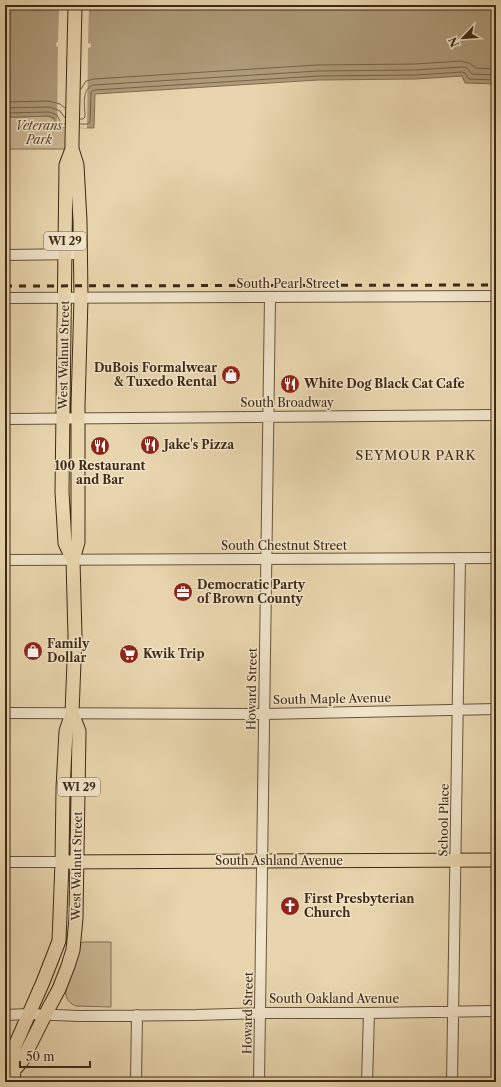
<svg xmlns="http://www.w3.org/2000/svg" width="501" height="1087" font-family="'Libre Caslon Text',serif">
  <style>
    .green { fill: #cbb893; stroke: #847053 }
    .water { fill: #ae9b79; stroke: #816d50 }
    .pier { fill: #e8d5ad }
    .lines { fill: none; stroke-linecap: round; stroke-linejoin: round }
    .shore { stroke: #766246; stroke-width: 1 }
    .minor-casing { stroke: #68543a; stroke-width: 12 }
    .major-casing { stroke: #3e2913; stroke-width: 15 }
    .minor { stroke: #f0e4ca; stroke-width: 10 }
    .major { stroke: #e8d5ad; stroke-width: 13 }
    .rail { stroke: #3e2913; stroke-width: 3; stroke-dasharray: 7 7; stroke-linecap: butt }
    .labels { text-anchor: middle; stroke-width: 3; stroke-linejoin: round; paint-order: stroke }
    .shield { fill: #f0e4ca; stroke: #73614a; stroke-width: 1 }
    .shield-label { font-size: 11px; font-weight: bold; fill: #3e2913 }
    .park-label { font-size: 12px; font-style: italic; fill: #5a462d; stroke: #f0e4ca }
    .street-label { font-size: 12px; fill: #3e2913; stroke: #f0e4ca }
    .poi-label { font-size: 12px; font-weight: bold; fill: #3e2913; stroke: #f0e4ca; text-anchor: start }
    .neighbourhood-label { font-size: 13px; letter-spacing: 1px; fill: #3e2913; stroke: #f0e4ca }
  </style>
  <rect width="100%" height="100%" fill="#e8d5ad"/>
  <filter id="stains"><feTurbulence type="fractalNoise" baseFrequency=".005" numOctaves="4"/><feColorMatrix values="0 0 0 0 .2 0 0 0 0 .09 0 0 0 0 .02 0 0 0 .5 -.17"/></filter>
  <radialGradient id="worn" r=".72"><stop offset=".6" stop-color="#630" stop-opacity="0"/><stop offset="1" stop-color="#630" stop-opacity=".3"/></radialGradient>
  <!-- green -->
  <path class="green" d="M 48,116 L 72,128 L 72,149 L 5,149 L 5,117 L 18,117 Z
    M 83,942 L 111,942 L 111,1007 L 76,1006 C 71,1004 67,1001 66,995 C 64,987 73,973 75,965 C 77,958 78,950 80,943 Z"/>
  <!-- water -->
  <path class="water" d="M 5,5 L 496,5 L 496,84 L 465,83 L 462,76 L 416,79 L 318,80 L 95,94 L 94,128 L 57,127 L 54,118 L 48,116 L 18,117 L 5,117 Z"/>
  <!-- pier -->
  <path class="pier" d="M 57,5 L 91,5 L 91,7 L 89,8 L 88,43 L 91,44 L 91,47 L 88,48 L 87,128 L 57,127 L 58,47 L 56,46 L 56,43 L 58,42 L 59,8 Z"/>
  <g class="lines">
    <!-- shore -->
    <path class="shore" d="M 81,89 L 86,81 L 94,79 L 317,65 L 415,64 L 461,61 L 469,63 L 476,68 L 496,69
      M 5,102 L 49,101 L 60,104 L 65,108
      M 5,108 L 50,107 L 60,111 L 65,118
      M 5,113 L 49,112 L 57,115 L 61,123 L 65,124
      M 80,119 L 83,119 L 85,117 C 85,106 81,88 94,85 L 318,71 L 415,70 L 462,67 L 467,68 L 472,74 L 496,75
      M 80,124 L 88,124 L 90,122 L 91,94 L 92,91 L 95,90 L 318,76 L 416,75 L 462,72 L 465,73 L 469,79 L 496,80"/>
    <!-- minor casing -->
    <g class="minor-casing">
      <path id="minor" d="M 5,255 L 80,254
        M 5,298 L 496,296
        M 5,419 L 496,415
        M 5,560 L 496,558
        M 5,713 L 265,714 L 496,709
        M 5,862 L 62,862
        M 5,1015 L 29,1014 L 80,1016 L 196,1015 L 261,1013 L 369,1013 L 496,1011
        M 136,1082 L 137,1015
        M 259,1082 L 270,297
        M 367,1082 L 369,1013
        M 452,1082 L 460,558"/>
    </g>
    <!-- major casing -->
    <g class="major-casing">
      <path id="major" d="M 72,149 L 66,165 L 62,492 L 65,543 L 73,560
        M 62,862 L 496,860
        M 14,1070 L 22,1061 L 45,1015 L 59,989 L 68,966 L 73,950 L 76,918 L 79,731 L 72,713
        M 13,1082 L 14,1070 L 10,1057 L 43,982 L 59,941 L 62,862 L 63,788 L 66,731 L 72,713 L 75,636 L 73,560 L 78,542 L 78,406 L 81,298 L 80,221 L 77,165 L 72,149 L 72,141 L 75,5"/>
    </g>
    <!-- minor -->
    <use href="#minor" class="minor"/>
    <!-- major -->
    <use href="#major" class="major"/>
    <!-- rail -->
    <path class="rail" d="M 5,286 L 496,285"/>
  </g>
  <!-- icons -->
  <defs>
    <g id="shop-disc" transform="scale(1)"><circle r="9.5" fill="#8f2418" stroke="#f0e4ca"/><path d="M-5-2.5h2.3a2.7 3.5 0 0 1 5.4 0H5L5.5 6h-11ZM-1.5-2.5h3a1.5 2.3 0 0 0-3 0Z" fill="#fff"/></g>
    <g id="restaurant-disc" transform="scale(1)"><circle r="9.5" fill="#8f2418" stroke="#f0e4ca"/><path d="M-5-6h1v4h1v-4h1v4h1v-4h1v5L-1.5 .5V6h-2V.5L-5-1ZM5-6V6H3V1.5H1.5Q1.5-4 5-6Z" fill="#fff"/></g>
    <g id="office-disc" transform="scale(1)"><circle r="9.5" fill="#8f2418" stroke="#f0e4ca"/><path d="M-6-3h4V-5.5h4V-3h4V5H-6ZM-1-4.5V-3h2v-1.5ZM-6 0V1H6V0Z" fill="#fff"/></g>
    <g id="supermarket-disc" transform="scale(1)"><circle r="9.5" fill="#8f2418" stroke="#f0e4ca"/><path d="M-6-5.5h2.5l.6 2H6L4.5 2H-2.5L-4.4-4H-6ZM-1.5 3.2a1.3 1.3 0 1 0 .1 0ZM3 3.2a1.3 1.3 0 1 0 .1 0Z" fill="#fff"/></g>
    <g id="church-disc" transform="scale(1)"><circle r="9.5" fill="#8f2418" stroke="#f0e4ca"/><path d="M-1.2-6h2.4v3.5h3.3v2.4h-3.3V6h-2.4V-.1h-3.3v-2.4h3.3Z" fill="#fff"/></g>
  </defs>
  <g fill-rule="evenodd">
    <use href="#shop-disc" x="231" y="375"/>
    <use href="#restaurant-disc" x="290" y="384"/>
    <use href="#restaurant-disc" x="150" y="445"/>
    <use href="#restaurant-disc" x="100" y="446"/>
    <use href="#office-disc" x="183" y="592"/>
    <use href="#shop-disc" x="33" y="651"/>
    <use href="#supermarket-disc" x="129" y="654"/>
    <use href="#church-disc" x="290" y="906"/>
  </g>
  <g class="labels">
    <!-- shield labels -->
    <g class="shield">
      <rect x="44" y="232" width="42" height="18" rx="3"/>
      <rect x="58" y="778" width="42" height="18" rx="3"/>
    </g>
    <g class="shield-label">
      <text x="65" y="245">WI 29</text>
      <text x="79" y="791">WI 29</text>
    </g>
    <!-- park labels -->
    <g class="park-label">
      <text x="39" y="130">Veterans<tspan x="39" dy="14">Park</tspan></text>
    </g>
    <!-- street labels -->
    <g class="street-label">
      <text x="288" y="288">South Pearl Street</text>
      <text transform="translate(64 355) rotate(-89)" y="4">West Walnut Street</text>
      <text x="287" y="407">South Broadway</text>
      <text x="284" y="550">South Chestnut Street</text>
      <text transform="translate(252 689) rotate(-89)" y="4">Howard Street</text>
      <text transform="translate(332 699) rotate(-1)" y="4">South Maple Avenue</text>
      <text transform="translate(444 820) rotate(-89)" y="4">School Place</text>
      <text x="279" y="865">South Ashland Avenue</text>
      <text transform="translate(77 866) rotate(-89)" y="4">West Walnut Street</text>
      <text x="334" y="1003">South Oakland Avenue</text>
      <text transform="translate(248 1013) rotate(-89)" y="4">Howard Street</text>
    </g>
    <!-- poi labels -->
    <g class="poi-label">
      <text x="217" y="372" text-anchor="end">DuBois Formalwear<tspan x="217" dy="14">&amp; Tuxedo Rental</tspan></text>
      <text x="304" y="388">White Dog Black Cat Cafe</text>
      <text x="164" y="449">Jake's Pizza</text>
      <text x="100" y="470" text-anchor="middle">100 Restaurant<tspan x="100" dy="14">and Bar</tspan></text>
      <text x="197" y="589">Democratic Party<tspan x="197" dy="14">of Brown County</tspan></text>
      <text x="47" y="648">Family<tspan x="47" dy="14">Dollar</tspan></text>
      <text x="143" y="658">Kwik Trip</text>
      <text x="304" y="903">First Presbyterian<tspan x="304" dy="14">Church</tspan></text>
    </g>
    <!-- neighbourhood labels -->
    <g class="neighbourhood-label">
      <text x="416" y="460">SEYMOUR PARK</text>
    </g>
  </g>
  <!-- margin -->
  <rect width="501" height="1087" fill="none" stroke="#e8d5ad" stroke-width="20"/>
  <rect x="6" y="6" width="489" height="1075" fill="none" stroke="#3e2913" stroke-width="2"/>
  <rect x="10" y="10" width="481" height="1067" fill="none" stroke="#3e2913"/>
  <!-- north arrow -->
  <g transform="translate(463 38) rotate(245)" stroke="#f0e4ca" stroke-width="3" paint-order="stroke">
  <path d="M0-3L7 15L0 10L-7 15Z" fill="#3e2913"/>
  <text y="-6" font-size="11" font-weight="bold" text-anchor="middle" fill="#3e2913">N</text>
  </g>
  <!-- scale -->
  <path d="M20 1061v6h70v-6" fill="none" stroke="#3e2913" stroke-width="2"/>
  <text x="26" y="1061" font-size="12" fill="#3e2913" stroke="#f0e4ca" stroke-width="3" paint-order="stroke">50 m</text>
  <rect width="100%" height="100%" filter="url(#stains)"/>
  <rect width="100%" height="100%" fill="url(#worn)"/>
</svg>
